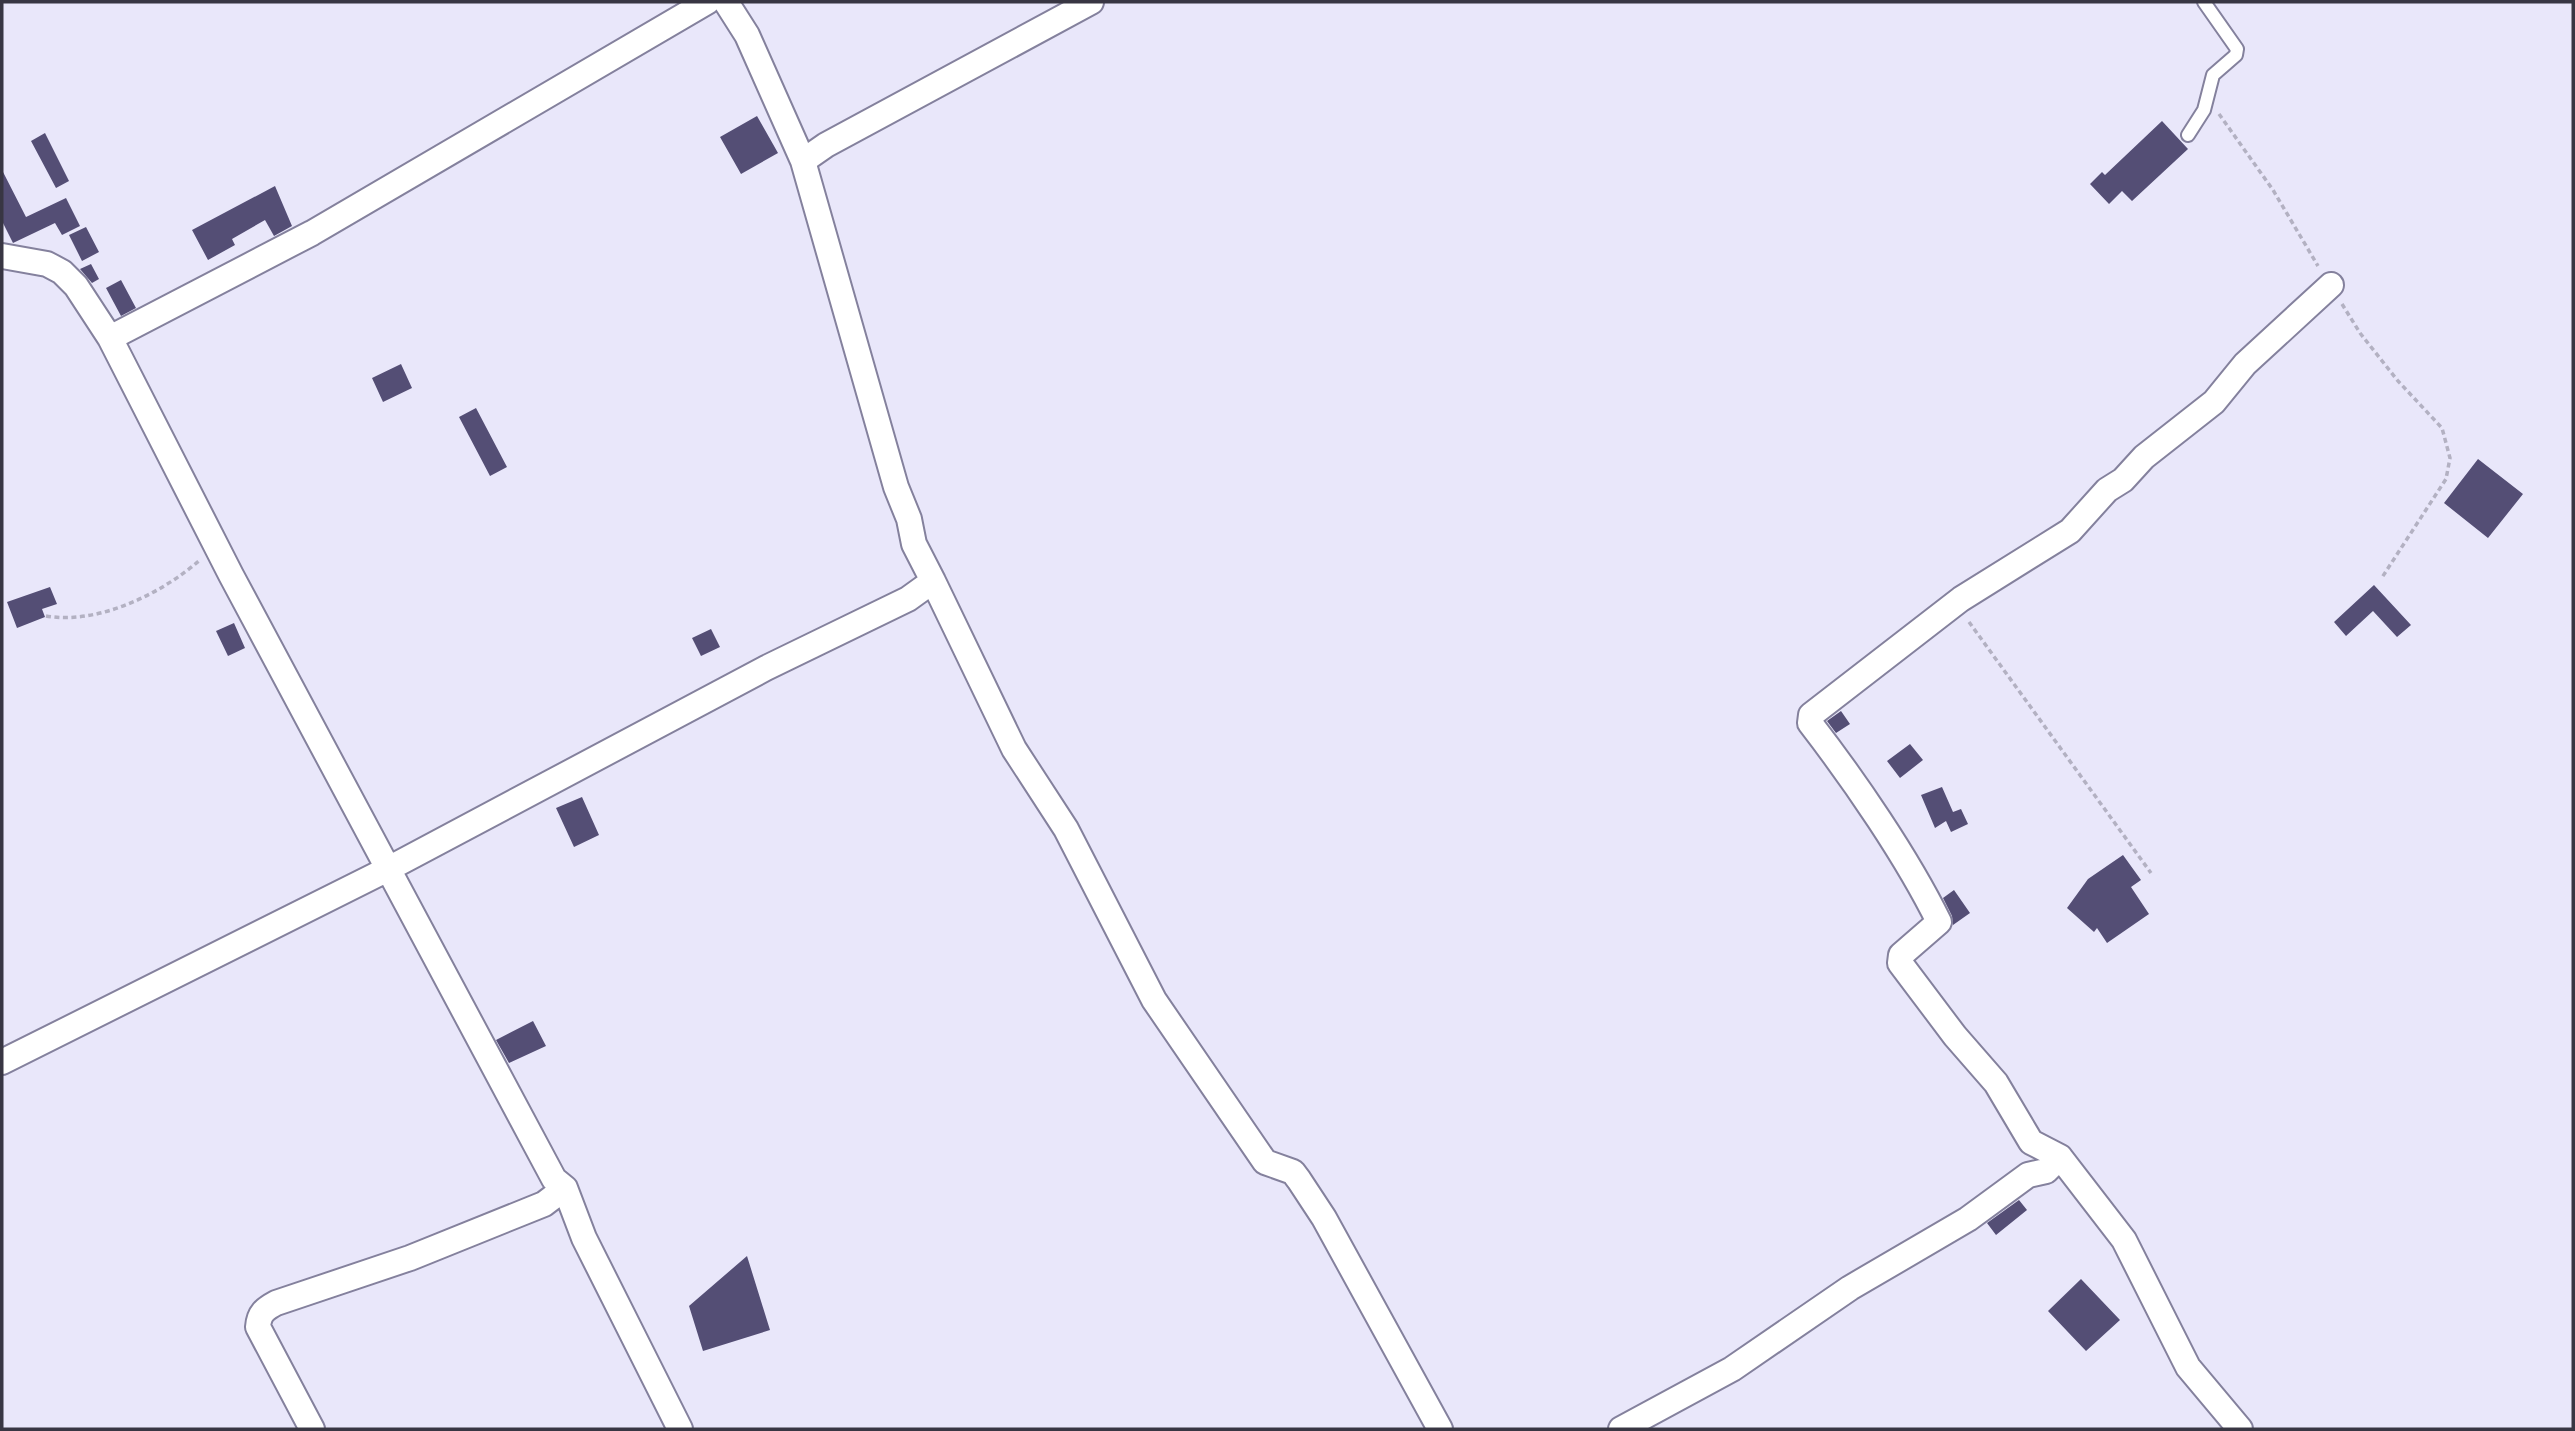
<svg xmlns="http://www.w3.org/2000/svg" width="2575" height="1431" font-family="'Sofia Sans Condensed',sans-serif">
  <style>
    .building { fill: #544e75 }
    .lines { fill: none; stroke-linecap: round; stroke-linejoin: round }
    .lane-casing { stroke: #84819d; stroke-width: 16 }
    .street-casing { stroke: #84819d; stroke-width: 28 }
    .path { stroke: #b3b1c2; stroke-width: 3.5; stroke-dasharray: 5 3.5; stroke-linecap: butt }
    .lane { stroke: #fff; stroke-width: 12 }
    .street { stroke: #fff; stroke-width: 24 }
  </style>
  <rect width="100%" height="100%" fill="#e9e7fa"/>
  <!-- building -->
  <path class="building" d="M 757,116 L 778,153 L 741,174 L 720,137 Z
    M 2162,121 L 2188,149 L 2132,201 L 2122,191 L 2109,204 L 2090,184 L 2102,172 L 2105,175 Z
    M 45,133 L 69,181 L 56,188 L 31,141 Z
    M 2,170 L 26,217 L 66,198 L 80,226 L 62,235 L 55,223 L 13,243 L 2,221 Z
    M 275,186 L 292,226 L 274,236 L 265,220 L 232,239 L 235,245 L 208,260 L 192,230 Z
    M 86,227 L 99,252 L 82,261 L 69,235 Z
    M 91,264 L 99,279 L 92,283 L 80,269 Z
    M 121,280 L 136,308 L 121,316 L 106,288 Z
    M 401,364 L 412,388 L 383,402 L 372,378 Z
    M 476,408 L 507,467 L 490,476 L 459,417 Z
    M 2478,459 L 2523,494 L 2488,538 L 2444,503 Z
    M 2374,585 L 2411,625 L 2397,637 L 2373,611 L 2346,636 L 2334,622 Z
    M 50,587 L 57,604 L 42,609 L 45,617 L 17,628 L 7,602 Z
    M 234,623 L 245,648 L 228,656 L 216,631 Z
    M 711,629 L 720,647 L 701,656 L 692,638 Z
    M 1841,711 L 1850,724 L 1836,733 L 1827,721 Z
    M 1910,744 L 1923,760 L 1900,778 L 1887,761 Z
    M 1942,787 L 1953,812 L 1961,809 L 1968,824 L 1951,832 L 1946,821 L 1935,828 L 1921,795 Z
    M 582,797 L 599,835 L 574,847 L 556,808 Z
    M 2123,855 L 2141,880 L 2131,887 L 2149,914 L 2107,943 L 2097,928 L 2094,932 L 2067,908 L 2088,879 Z
    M 1954,890 L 1970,913 L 1953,925 L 1952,916 L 1943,898 Z
    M 533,1021 L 546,1046 L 509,1063 L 496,1040 Z
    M 2019,1200 L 2027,1210 L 1996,1235 L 1987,1223 Z
    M 747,1256 L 770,1330 L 703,1351 L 689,1306 Z
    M 2081,1279 L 2120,1320 L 2086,1351 L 2048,1311 Z"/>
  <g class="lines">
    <!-- lane casing -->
    <g class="lane-casing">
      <path id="lane" d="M 2188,135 L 2204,110 L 2213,75 L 2236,55 L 2237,49 L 2204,2"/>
    </g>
    <!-- street casing -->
    <g class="street-casing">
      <path id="street" d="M 726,2 L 747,35 L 803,161
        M 2,256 L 47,264 L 62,272 L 76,286 L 110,338 L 231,575 L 554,1179 L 565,1188 L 544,1204 L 410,1258 L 276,1303 C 265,1309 259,1313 258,1327 L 312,1429
        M 110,338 L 312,233 L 707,2
        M 933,581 L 1014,749 L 1066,829 L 1154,1000 L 1265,1162 L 1293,1172 L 1299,1180 L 1324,1218 L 1440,1429
        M 2,1062 L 388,869 L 766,668 L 908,599 L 933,581 L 914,544 L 909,519 L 896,487 L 803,161 L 826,145 L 1091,2
        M 2060,1157 L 2031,1142 L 1996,1083 L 1955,1036 L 1900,963 L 1901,955 L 1939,922 C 1907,857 1854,780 1810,723 L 1811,715 L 1961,599 L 2070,531 L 2107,490 L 2123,480 L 2144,457 L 2214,402 L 2245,364 L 2331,285
        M 565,1188 L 584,1238 L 680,1429
        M 1621,1429 L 1732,1369 L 1850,1288 L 1968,1219 L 2028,1175 L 2046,1171 L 2060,1157 L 2124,1240 L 2188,1367 L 2240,1429"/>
    </g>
    <!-- path -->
    <path class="path" d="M 2219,114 L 2273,190 L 2318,266
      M 2342,304 L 2360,333 L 2398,381 L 2442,428 L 2450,458 L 2446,479 L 2381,579
      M 46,616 C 98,625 161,594 200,560
      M 1969,622 L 2151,873"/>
    <!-- lane -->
    <use href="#lane" class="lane"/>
    <!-- street -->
    <use href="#street" class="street"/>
  </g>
  <!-- border -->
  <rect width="2575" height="1431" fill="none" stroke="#383643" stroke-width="7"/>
</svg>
